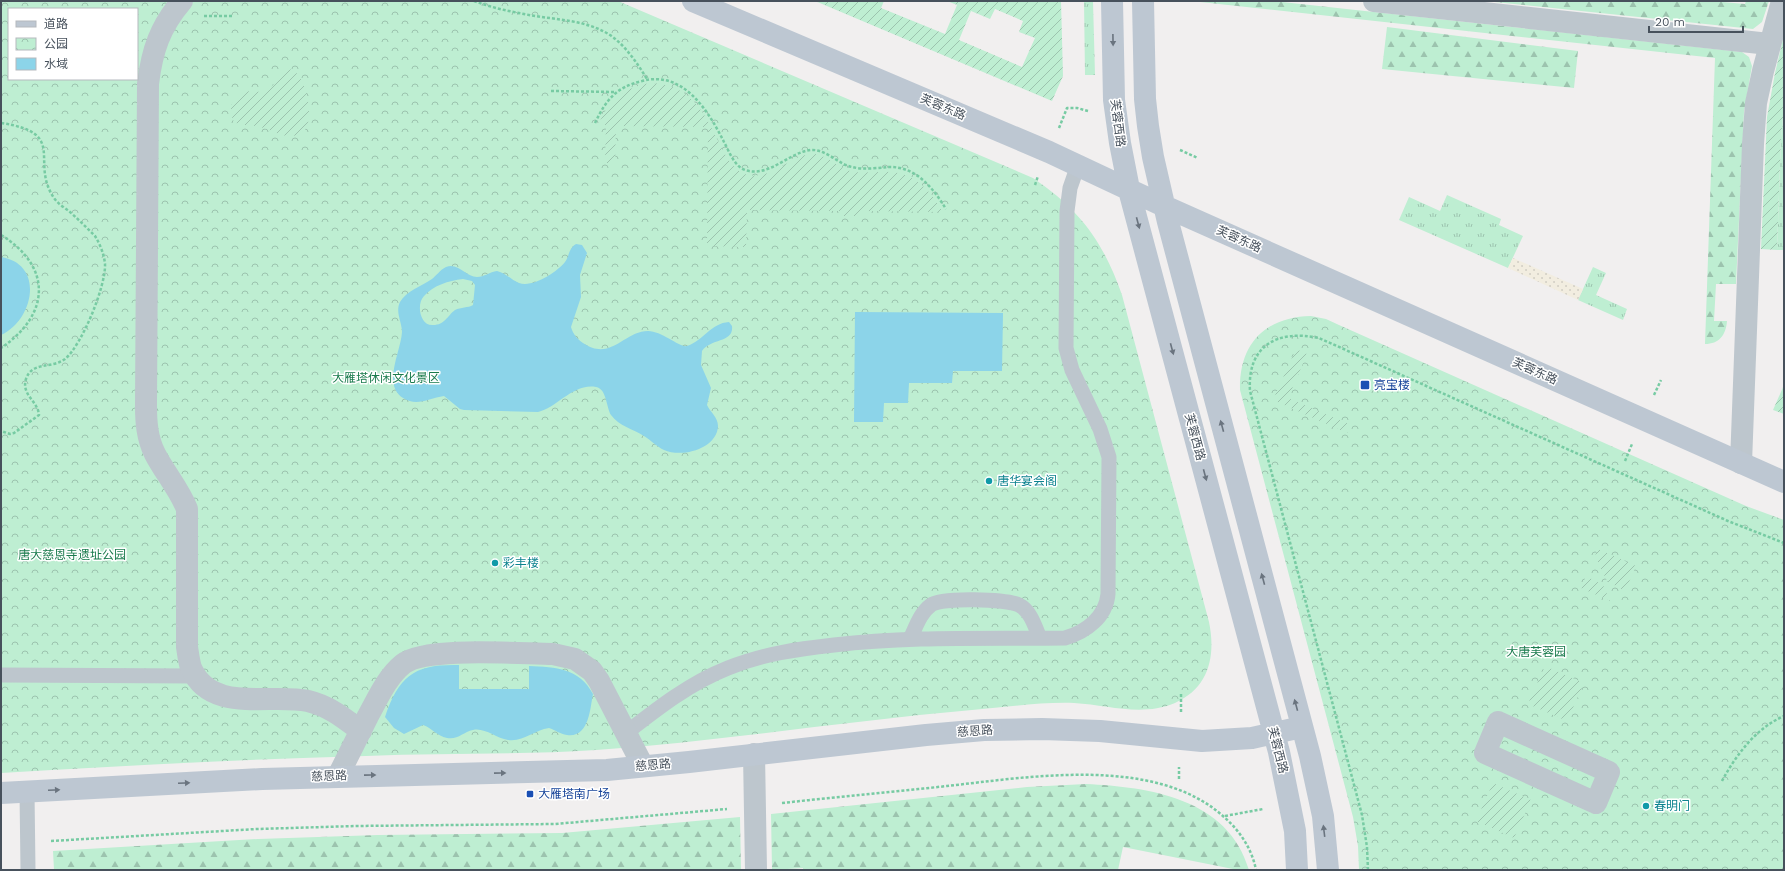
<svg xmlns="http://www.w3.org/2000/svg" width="1785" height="871" font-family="'Work Sans','Noto Sans SC',sans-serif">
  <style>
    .grass { fill: url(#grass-tufts) }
    .forest { fill: url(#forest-firs) }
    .sand { fill: url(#sand-dots) }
    .park { fill: url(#park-crowns); fill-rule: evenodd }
    .garden { fill: url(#garden-furrows); fill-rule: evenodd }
    .water { fill: #8cd4e9; fill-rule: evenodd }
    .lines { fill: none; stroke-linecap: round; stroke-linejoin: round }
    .path { stroke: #77cba3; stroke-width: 2.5; stroke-dasharray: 3 2; stroke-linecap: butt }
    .service { stroke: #bdc6cd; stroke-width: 15 }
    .pedestrian { stroke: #bdc6cd; stroke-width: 22 }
    .minor { stroke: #bdc6cd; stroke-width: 22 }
    .secondary { stroke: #bdc7d2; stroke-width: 22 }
    .oneway { fill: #6a747f }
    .transit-dot { fill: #1a4fb4; stroke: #fff; stroke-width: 1.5 }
    .culture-dot { fill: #0f9aa8; stroke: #fff; stroke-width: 1.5 }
    .labels { text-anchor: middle; stroke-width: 3; stroke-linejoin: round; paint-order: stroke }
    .street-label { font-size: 12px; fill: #47515c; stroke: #fff }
    .park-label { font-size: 12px; fill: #1a7b4d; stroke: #fff }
    .transit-label { font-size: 12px; fill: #164399; stroke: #fff; text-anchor: start }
    .culture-label { font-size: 12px; fill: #0d838f; stroke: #fff; text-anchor: start }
  </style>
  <defs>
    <pattern id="grass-tufts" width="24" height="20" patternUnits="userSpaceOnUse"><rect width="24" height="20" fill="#beeed2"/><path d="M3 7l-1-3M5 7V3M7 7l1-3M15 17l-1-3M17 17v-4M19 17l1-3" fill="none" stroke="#9cc3ae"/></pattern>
    <pattern id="forest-firs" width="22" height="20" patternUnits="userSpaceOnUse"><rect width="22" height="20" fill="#beeed2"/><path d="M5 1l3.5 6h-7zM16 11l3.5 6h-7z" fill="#9cc3ae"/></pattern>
    <pattern id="sand-dots" width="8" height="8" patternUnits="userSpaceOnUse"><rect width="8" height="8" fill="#f2ede0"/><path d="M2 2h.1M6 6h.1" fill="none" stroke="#d1cdc3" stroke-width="1.8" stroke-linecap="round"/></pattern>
    <pattern id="park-crowns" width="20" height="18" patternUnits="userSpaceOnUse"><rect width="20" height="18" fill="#beeed2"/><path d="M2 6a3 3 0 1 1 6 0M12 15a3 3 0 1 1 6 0" fill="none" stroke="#9cc3ae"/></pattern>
    <pattern id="garden-furrows" width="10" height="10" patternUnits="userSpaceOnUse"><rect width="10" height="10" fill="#beeed2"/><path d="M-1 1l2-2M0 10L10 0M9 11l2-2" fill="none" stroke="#9cc3ae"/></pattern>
  </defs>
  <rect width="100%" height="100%" fill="#f1efef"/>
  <!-- grass -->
  <path class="grass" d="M 1084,1 L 1093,1 L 1095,75 L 1085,75 Z
    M 1784,108 L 1784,250 L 1777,250 L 1781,137 Z
    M 1447,195 L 1501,219 L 1499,225 L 1523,236 L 1508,268 L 1399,220 L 1409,197 L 1440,211 Z
    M 1593,267 L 1606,273 L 1596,295 L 1627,309 L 1623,320 L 1578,300 Z"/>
  <!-- forest -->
  <path class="forest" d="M 1191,1 L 1273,1 L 1742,52 L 1749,57 L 1752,66 L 1744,112 L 1736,284 L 1716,284 L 1714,321 L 1727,321 C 1726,335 1719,344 1705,344 L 1715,58 Z
    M 1485,1 L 1711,1 L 1745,4 L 1746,1 L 1769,1 L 1762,22 L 1753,29 Z
    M 1387,27 L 1578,51 L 1574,88 L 1382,69 Z
    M 1086,784 C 1149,787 1228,798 1249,870 L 1238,870 L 1123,847 L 1118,870 L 803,870 L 803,868 L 772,870 L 771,814 L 1027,787 Z
    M 740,817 L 741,870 L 54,870 L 53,851 L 258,839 L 378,835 L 562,833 Z"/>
  <!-- sand -->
  <path class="sand" d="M 1513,258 L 1583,289 L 1578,300 L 1508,268 Z"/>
  <!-- park -->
  <path class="park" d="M 1,1 L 618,1 L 1033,178 C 1080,210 1103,241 1122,295 L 1209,622 C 1216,656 1209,688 1175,703 C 1141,717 1109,705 1074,703 C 1040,702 1006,707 972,710 C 846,721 722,741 596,750 C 520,755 442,753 366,756 C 244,759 123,766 1,773 ZM 9,9 L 137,9 L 137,79 L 9,79 Z
    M 1311,316 L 1326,319 L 1339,325 L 1746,506 L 1784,520 L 1784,870 L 1359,870 L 1358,846 L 1353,817 L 1240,390 C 1239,344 1265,317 1311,316 Z"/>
  <!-- garden -->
  <path class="garden" d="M 815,1 L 884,1 L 881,8 L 945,34 L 957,5 L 947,1 L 1061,1 L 1063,76 L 1052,101 ZM 995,9 L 1023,21 L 1019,32 L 1035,38 L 1022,67 L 959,40 L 971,11 L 990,19 Z
    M 1784,35 L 1784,108 L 1781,137 L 1777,250 L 1761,249 L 1767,117 L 1775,73 Z
    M 289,69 C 307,72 315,120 304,131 C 300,135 294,136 290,136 C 279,136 270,129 260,127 C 251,124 243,127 234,122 C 231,116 230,110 232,103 C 237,83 254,96 267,90 C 276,85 279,73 289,69 Z
    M 651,83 C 718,85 712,168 749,175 C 772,179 788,158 809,154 C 824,152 834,165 847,170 C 858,174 869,172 880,172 C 912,170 927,186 943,212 L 864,211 L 864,216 L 840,216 L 840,211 L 747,210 L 746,247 L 707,246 L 708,127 L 616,126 L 615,163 L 605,163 L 606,125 L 599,124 C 608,100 625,87 651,83 Z
    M 1296,349 L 1307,354 L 1288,398 L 1351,425 L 1347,433 L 1273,400 Z
    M 1784,385 L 1784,414 L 1773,410 Z
    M 1598,549 L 1636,566 L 1625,591 L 1607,581 L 1595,556 Z
    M 1586,576 L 1603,585 L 1610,601 L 1581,588 Z
    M 1545,666 L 1584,683 L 1567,721 L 1528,704 Z
    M 1493,783 L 1531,800 L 1514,838 L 1476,821 Z"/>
  <!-- water -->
  <path class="water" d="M 576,244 L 582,245 L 587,253 L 580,275 L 581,297 L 571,327 C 573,334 577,339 583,343 C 611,362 624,331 648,331 C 662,331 680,348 687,346 C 703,341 711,323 729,322 L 732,326 C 734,343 711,338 702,351 L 701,365 L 711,388 L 707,405 C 710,412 718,417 718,426 C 717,449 682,458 664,450 C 657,447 651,440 644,436 C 633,429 619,426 611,415 C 606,407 607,389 596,387 C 573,383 557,408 538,412 L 464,410 L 460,409 L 444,396 C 429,398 417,407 403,398 C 382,385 401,351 402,332 C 402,322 395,312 400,302 C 406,291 422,286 432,279 C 437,275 440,270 446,267 C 458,262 466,277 477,277 C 484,277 490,272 497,271 C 506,273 511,280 519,283 C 533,288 557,272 565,262 C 570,255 568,249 576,244 ZM 463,279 L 472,281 L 475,285 L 473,305 C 468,308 461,307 455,310 C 447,316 445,325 433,325 C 420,326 416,304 424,296 C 434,285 448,281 463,279 Z
    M 1,257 C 45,264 34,320 1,335 Z
    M 855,312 L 1003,313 L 1002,371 L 953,371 L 952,383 L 909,383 L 908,403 L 884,403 L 883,422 L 854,422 Z
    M 459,665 L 459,689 L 529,689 L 529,666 C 556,667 579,668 593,694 C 590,709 589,738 567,735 C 560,734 555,730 549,728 C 534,730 524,742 508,740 C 496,738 484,727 473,730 C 463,732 458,740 447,738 C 437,736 432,728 423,725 L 404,734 L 394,728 L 385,717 C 399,675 415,664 459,665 Z"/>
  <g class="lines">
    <!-- path -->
    <path class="path" d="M 474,1 C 490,7 507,11 524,14 C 553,20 585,19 610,35 C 626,46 637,63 647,79
      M 204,16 L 232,16
      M 551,91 L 616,92
      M 1,123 C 69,133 29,161 54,198 C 58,204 65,208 70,212 C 79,220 87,228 95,236 C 100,244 104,254 105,264 C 106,286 82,345 65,359 C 52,369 32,361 26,379 C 21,395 38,401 39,415 L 14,433 L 10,434 L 1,431
      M 595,123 C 606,100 616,87 642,81 C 683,70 708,110 724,142 C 729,151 734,166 745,170 C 769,178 789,152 811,150 C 826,149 838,164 852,167 C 863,170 877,168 888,167 C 916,166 933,188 946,209
      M 1059,128 L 1067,108 L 1077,108 L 1088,111
      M 1180,150 L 1198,158
      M 1035,185 L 1038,176
      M 1,235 C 53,267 50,315 1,348
      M 1654,395 L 1661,380
      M 1625,461 L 1632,444
      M 1181,712 L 1181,692
      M 1179,779 L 1179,767
      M 1722,781 C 1736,755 1756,728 1784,716
      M 782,803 C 837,797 892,792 947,786 C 1030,777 1156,755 1224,817 C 1240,831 1252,849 1256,870
      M 1225,816 L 1263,809
      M 51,841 L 257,829 L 356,826 L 555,824 L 727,809
      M 1368,870 L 1367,847 L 1362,815 L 1250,391 C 1247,346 1277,329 1319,338 L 1728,521 L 1784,543"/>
    <!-- service -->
    <path class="service" d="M 910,639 C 916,627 920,613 931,605 C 941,597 1007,599 1019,605 C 1031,611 1035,627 1040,638
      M 1,675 L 196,676
      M 626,733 C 658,708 690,683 728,668 C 762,654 798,649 834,645 C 911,636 988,639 1065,638 C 1086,632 1106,617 1108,594 L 1109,457 L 1100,429 L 1072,370 L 1066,348 L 1067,211 L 1070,188 L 1078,165
      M 27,792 L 28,870"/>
    <!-- pedestrian -->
    <path class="pedestrian" d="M 1498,722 L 1609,772 L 1596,803 L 1485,753 Z"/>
    <!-- minor -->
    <path class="minor" d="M 182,1 C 160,27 152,50 148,84 L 146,405 C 146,422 147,438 155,454 C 165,473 179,489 187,509 L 187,647 C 188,653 189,662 191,668 C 211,714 270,693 308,701 C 329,706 344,718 361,731
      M 1374,1 L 1769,44
      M 1741,463 L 1753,144 L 1756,103 L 1763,71 L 1782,1
      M 754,754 L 756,870
      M 338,776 C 348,756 358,736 368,716 C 378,698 387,677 403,664 C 426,646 522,654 553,654 L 575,659 L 592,671 L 599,681 L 643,766"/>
    <!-- secondary -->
    <path class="secondary" d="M 693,1 L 1049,152 L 1164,206 L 1784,482
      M 1112,1 L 1114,100 L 1120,143 L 1130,194 L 1279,752 L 1295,831 L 1297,870
      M 1143,1 L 1145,99 L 1148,126 L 1153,157 L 1168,222 L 1310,756 L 1323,816 L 1328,870
      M 1,793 L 262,779 L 607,770 L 689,762 L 926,735 L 984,730 L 1042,729 L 1100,731 L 1202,741 L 1252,738 L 1302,727"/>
  </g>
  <!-- one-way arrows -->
  <defs><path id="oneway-solid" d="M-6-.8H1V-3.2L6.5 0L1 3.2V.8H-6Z"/></defs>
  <g class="oneway">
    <use href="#oneway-solid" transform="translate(1113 40) rotate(89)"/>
    <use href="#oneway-solid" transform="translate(1138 223) rotate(75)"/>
    <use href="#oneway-solid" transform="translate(1172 349) rotate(75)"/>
    <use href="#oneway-solid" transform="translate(1222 426) rotate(-105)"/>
    <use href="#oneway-solid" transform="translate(1205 475) rotate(75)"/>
    <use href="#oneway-solid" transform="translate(1263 579) rotate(-105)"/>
    <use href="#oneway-solid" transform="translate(1296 705) rotate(-105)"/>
    <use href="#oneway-solid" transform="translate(500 773) rotate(-1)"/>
    <use href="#oneway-solid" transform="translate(370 775) rotate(-1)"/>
    <use href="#oneway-solid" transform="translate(184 783) rotate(-3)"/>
    <use href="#oneway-solid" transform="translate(54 790) rotate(-3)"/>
    <use href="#oneway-solid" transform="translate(1324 831) rotate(-97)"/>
  </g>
  <!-- markers -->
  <g class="transit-dot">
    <rect x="1360" y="380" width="10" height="10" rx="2"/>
    <rect x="526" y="790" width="8" height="8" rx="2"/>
  </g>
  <g class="culture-dot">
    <circle cx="989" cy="481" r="4"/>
    <circle cx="495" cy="563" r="4"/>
    <circle cx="1646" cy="806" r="4"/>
  </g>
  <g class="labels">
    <!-- street labels -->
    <g class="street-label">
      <text transform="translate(943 107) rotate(23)" y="4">芙蓉东路</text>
      <text transform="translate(1118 123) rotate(83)" y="4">芙蓉西路</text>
      <text transform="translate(1239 239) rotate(24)" y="4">芙蓉东路</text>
      <text transform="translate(1535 371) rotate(24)" y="4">芙蓉东路</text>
      <text transform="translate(1195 437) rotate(75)" y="4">芙蓉西路</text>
      <text transform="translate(975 731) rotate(-4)" y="4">慈恩路</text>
      <text transform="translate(1278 750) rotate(76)" y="4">芙蓉西路</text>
      <text transform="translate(653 765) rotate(-5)" y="4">慈恩路</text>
      <text transform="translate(329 776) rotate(-2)" y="4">慈恩路</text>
    </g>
    <!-- park labels -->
    <g class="park-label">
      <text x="386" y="382">大雁塔休闲文化景区</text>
      <text x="72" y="559">唐大慈恩寺遗址公园</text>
      <text x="1536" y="656">大唐芙蓉园</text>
    </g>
    <!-- transit labels -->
    <g class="transit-label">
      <text x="1374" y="389">亮宝楼</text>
      <text x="538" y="798">大雁塔南广场</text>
    </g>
    <!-- culture labels -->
    <g class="culture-label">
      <text x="997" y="485">唐华宴会阁</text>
      <text x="503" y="567">彩丰楼</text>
      <text x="1654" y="810">春明门</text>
    </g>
  </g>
  <!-- border -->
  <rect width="1785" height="871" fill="none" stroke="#47515c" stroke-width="4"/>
  <!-- legend -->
  <rect x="8" y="8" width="130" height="72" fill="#ffffff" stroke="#b5b9be"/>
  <rect x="16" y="21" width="20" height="6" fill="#bdc7d2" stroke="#b5b9be"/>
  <text x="44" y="28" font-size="12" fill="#47515c">道路</text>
  <rect x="16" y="38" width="20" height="12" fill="url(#park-crowns)" stroke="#b5b9be"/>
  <text x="44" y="48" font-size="12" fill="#47515c">公园</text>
  <rect x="16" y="58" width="20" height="12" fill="#8cd4e9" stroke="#b5b9be"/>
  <text x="44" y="68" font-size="12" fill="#47515c">水域</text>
  <!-- scale -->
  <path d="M1649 26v6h94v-6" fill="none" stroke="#47515c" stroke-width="2"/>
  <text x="1655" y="26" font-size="12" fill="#47515c" stroke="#ffffff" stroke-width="3" paint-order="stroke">20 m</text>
</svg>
